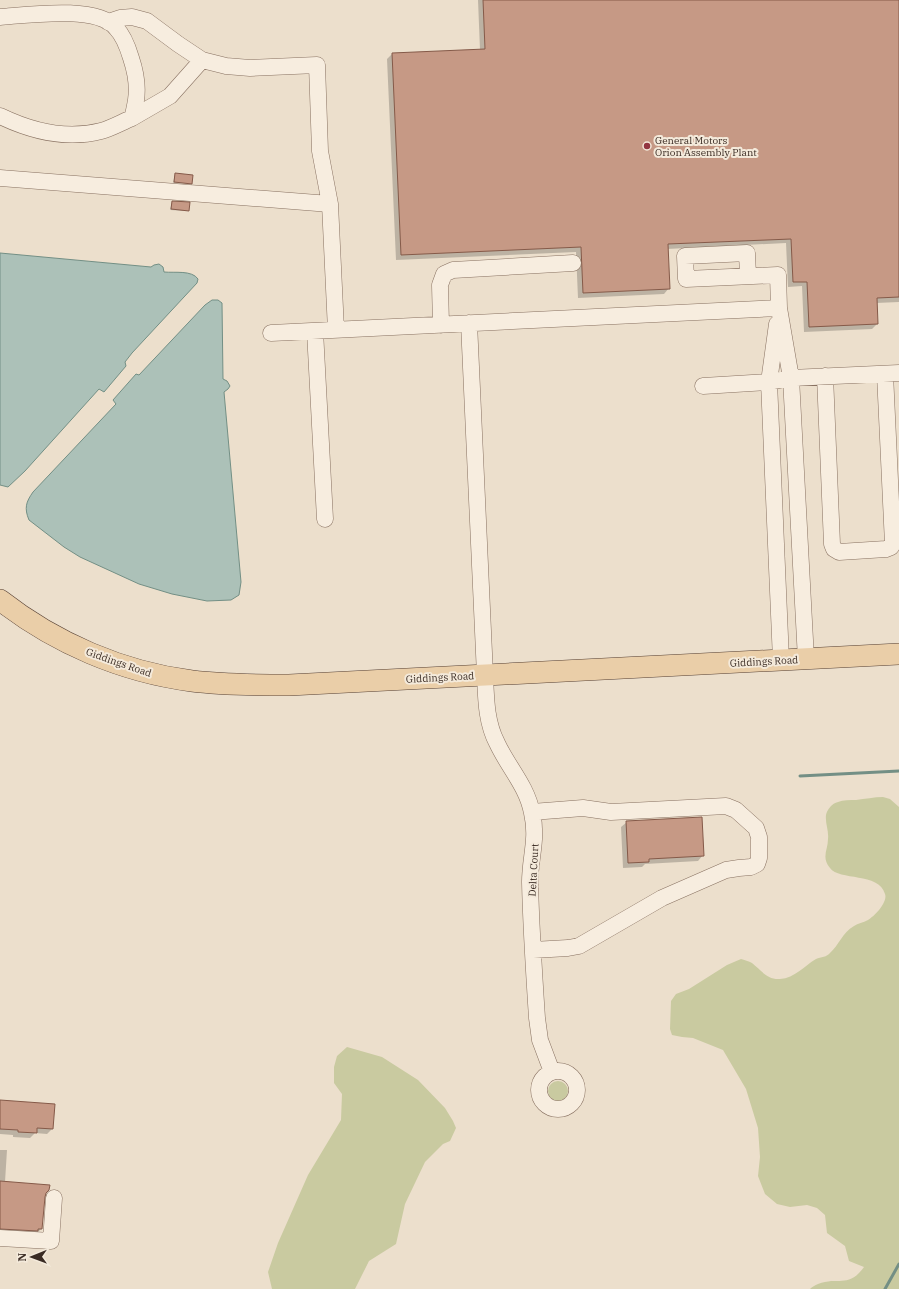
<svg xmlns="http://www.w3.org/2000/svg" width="899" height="1289" font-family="'IBM Plex Serif',serif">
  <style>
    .green { fill: #c9caa0 }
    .water { fill: #acc1b8; stroke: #738f85 }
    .shadow { fill: #0003 }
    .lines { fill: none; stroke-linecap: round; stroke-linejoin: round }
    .stream { stroke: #738f85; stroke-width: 3 }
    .building { fill: #c69985; stroke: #855a49 }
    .minor-casing { stroke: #887161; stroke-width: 17 }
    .major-casing { stroke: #564034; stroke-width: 22 }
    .minor { stroke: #f7eddf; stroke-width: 16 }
    .major { stroke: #eacea8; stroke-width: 21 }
    .poi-dot { fill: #923641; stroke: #f4eadb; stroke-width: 1.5 }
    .labels { text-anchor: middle; stroke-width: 4; stroke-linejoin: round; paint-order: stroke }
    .poi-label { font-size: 10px; fill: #3a2b23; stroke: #f4eadb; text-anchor: start }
    .street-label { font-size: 10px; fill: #3a2b23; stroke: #f4eadb }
  </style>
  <rect width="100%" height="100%" fill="#ecdfcc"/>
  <!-- green -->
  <path class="green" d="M 883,797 L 890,799 L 899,807 L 899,1289 L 810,1289 C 812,1287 815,1285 818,1284 C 839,1276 848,1289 864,1267 L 849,1261 L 845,1246 L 827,1233 L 825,1215 L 817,1208 L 807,1205 L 790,1207 L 777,1204 L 765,1194 L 758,1176 L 760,1157 L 758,1128 L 746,1089 L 723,1050 L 693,1038 L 682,1037 L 672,1035 L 670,1029 L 671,1001 L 676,994 L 689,989 L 727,965 L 741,959 C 744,960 749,961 752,963 C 761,970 767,980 780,979 C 795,978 804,966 816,959 C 821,957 827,957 830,953 C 839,945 842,933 854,926 C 858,923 863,923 868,920 C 875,916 888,902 885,894 C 879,872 839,881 830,868 C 821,857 828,850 828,839 C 829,831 825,823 826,815 C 827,810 832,803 838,802 C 843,800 850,800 856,800 C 865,799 874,797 883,797 Z
    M 347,1047 L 382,1057 L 418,1080 L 445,1108 L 453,1121 L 456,1128 L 450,1141 L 443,1144 L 425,1162 L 405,1204 L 396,1244 L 369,1261 L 355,1289 L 272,1289 L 268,1272 L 278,1243 L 308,1175 L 341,1120 L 342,1094 L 334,1083 L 334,1067 L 337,1056 Z
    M548 1091a10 10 0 1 1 20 0a10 10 0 1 1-20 0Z"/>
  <!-- water -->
  <path class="water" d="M 0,253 L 151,267 L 154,265 L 159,264 L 163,267 L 164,272 C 175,273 192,270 198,279 L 197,283 L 132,353 L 125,362 L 126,366 L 104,392 L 99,389 L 25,471 L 8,487 L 0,485 Z
    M 212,300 L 218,300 L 222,303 L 223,379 L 227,381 L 230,386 L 228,389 L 224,392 L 241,582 L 239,595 L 231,600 L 207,601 L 172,594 L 139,584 L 80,557 L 64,547 L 29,520 C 24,508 26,502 33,492 L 116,404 L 113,400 L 136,374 L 139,375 L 205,305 Z"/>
  <!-- shadow -->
  <path class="shadow" d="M 478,0 L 899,0 L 899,302 L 876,303 L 877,324 L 872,329 L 804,332 L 802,286 L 788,287 L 786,243 L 667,249 L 669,288 L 664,294 L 578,298 L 576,252 L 396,260 L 387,59 L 392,54 L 480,50 Z
    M 175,174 L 191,183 L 190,184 L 173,183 Z
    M 172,202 L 188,210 L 187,211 L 170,210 Z
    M 627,822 L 703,855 L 698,861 L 645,864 L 642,867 L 623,868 L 621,827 Z
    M 0,1101 L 54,1105 L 52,1129 L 47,1134 L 35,1133 L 30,1138 L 13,1137 L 13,1135 L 0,1134 Z
    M 0,1150 L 7,1150 L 5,1182 L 45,1193 L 41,1229 L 36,1234 L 0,1234 Z"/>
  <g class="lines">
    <!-- stream -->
    <path class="stream" d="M 800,776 L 899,771
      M 885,1289 L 899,1264"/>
  </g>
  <!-- building -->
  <path class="building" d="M 483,0 L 899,0 L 899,297 L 877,298 L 878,324 L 809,327 L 807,282 L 793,282 L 791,239 L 668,244 L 670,289 L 583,293 L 581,247 L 401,255 L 392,53 L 485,49 Z
    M 175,173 L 193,175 L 192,184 L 174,182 Z
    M 172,201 L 190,202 L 189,211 L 171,209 Z
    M 702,817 L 704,856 L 649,859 L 649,862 L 628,863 L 626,821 Z
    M 0,1100 L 55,1104 L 53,1129 L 37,1128 L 37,1133 L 18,1132 L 18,1130 L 0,1129 Z
    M 0,1181 L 50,1185 L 49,1190 L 46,1193 L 45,1197 L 42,1229 L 38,1229 L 38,1231 L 0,1229 Z"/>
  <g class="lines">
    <!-- minor casing -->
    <g class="minor-casing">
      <path id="minor" d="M 0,17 C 28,15 97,5 116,28 C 124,36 128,48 131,58 C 135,70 138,87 136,100 C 135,106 134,112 132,118 C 122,122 112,128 101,131 C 66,140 31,131 0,116
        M 108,22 L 120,18 L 132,17 L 147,21 L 178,44 L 202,60 L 226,66 L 250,68 L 317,65 L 320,151 L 330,204 L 336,330
        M 132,118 L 170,96 L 202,60
        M 0,178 L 330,204
        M 748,276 L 747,253 L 685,256 L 686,279 L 778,275 L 779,308 L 791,378 L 806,659
        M 469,323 L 485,675 C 486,698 486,722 497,743 C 508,767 527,786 532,813 C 538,839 530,857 530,882 C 531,927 534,973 537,1018 L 540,1040 L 552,1072
        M 777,324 L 769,382 L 781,660
        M 441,325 L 440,285 L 444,274 L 453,270 L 573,263
        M 315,331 L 325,519
        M 271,333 L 779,308
        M 825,376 L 832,544 L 834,549 L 839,552 L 886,549 L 891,547 L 893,544 L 885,374
        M 703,386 L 769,382 L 791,378 L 899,373
        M 532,812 L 583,808 L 611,812 L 726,806 L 736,810 L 756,828 L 759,837 L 759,858 L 757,864 L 751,867 L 739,868 L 726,870 L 662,898 L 579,946 L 568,948 L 533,950
        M539 1090a19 19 0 1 1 38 0a19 19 0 1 1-38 0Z
        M 0,1238 L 51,1241 L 54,1198"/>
    </g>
    <!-- major casing -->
    <g class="major-casing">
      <path id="major" d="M 0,600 C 55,643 122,672 192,681 C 224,685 257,685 289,685 L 899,654"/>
    </g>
    <!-- minor -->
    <use href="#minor" class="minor"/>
    <!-- major -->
    <use href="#major" class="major"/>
  </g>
  <!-- markers -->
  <circle class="poi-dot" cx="647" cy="146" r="4"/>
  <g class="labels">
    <!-- poi labels -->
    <g class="poi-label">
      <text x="655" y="144">General Motors<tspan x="655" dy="12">Orion Assembly Plant</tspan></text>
    </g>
    <!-- street labels -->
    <g class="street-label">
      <text transform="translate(764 661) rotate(-3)" y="4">Giddings Road</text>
      <text transform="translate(119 662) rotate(19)" y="4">Giddings Road</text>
      <text transform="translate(440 677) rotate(-3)" y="4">Giddings Road</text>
      <text transform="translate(533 870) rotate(-87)" y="4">Delta Court</text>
    </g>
  </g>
  <!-- north arrow -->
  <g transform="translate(32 1257) rotate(269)" stroke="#f4eadb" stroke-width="3" paint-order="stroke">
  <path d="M0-3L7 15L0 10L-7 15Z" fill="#3a2b23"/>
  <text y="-6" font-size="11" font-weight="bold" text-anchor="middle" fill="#3a2b23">N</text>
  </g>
</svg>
